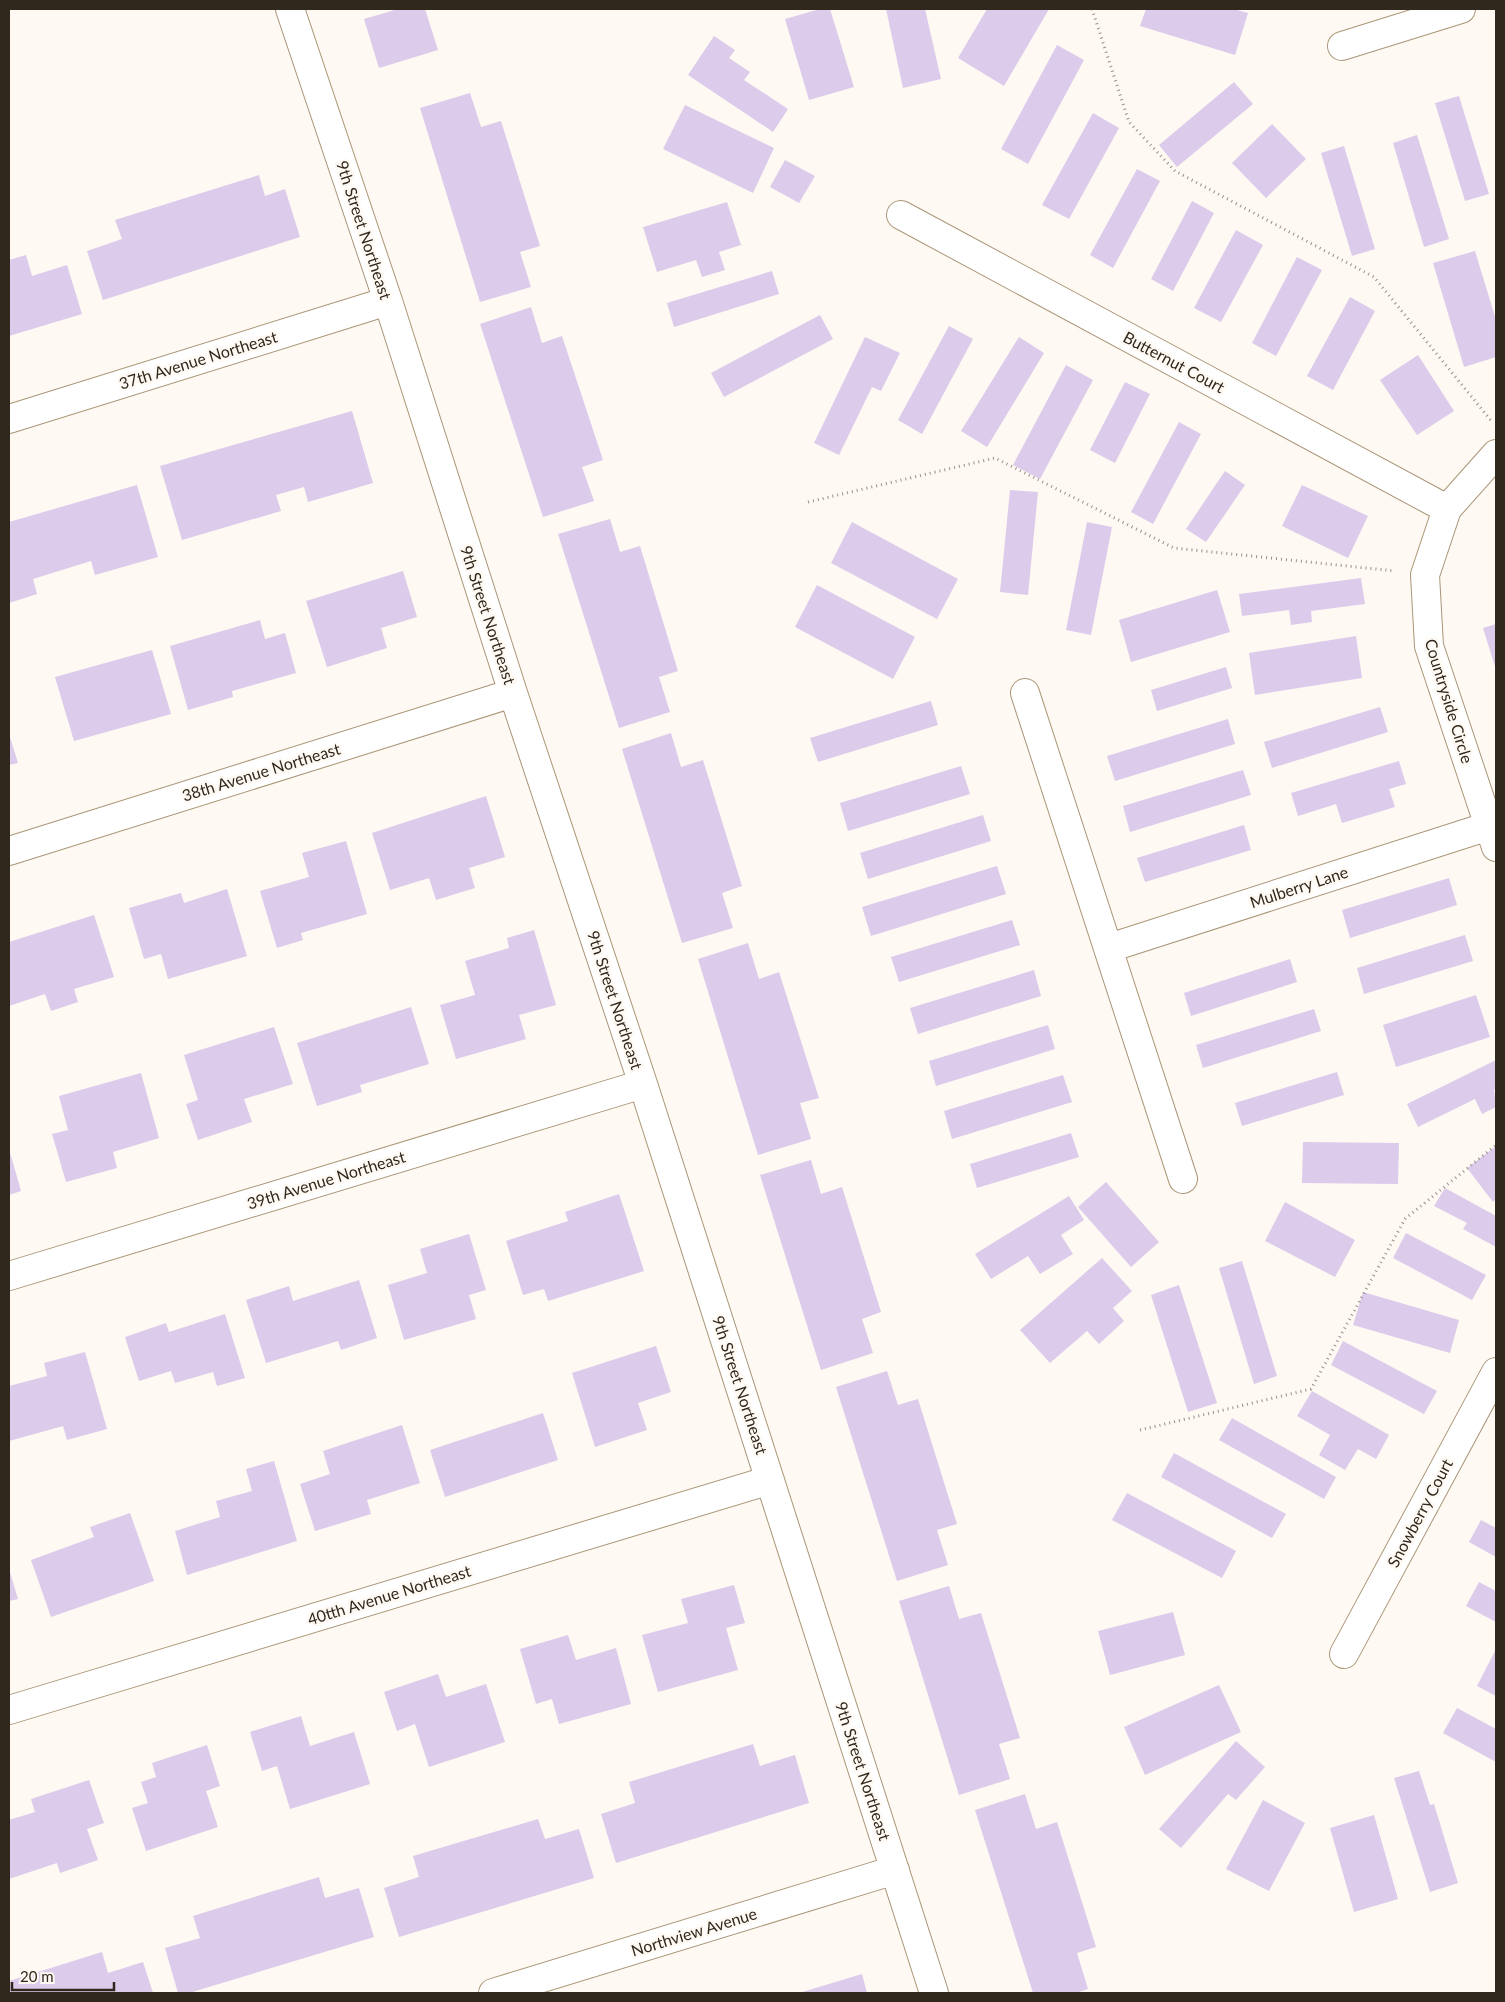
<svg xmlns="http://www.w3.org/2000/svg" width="1505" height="2002" font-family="Lato,sans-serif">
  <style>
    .building { fill: #dccbeb }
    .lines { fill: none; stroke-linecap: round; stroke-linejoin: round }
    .minor-casing { stroke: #aa9678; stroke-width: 30 }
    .path { stroke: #989189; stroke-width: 3; stroke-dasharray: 1 4; stroke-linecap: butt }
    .minor { stroke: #fff; stroke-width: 28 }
    .labels { text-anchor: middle; stroke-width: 5; stroke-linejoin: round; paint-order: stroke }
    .street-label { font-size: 16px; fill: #31281d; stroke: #fef9f3 }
  </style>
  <rect width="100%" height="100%" fill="#fef9f3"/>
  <!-- building -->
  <path class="building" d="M 398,9 L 425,9 L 438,50 L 379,68 L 364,19 Z
    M 820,9 L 830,9 L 854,87 L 809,100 L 785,19 Z
    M 886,9 L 925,9 L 941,79 L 903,88 Z
    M 987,9 L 1049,9 L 1004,86 L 958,58 Z
    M 1146,9 L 1233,9 L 1248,13 L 1235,55 L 1140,26 Z
    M 714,36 L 735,50 L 729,58 L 750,72 L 744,80 L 788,109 L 773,132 L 688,75 Z
    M 1057,45 L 1084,60 L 1028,164 L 1001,149 Z
    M 1234,82 L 1253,104 L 1177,167 L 1159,145 Z
    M 470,93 L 481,127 L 501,121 L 540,246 L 520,252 L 531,287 L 480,302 L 420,108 Z
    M 1459,96 L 1489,194 L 1465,201 L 1435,103 Z
    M 685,105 L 774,148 L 753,193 L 663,149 Z
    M 1093,113 L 1119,128 L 1069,219 L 1042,205 Z
    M 1272,124 L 1306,159 L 1266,198 L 1232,163 Z
    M 1417,135 L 1449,239 L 1424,247 L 1393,143 Z
    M 1344,146 L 1375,249 L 1352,256 L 1321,153 Z
    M 785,160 L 815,176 L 799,203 L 770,187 Z
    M 1137,169 L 1160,181 L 1113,268 L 1090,255 Z
    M 259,175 L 265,196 L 285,189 L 300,237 L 103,300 L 87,251 L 122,239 L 115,220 Z
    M 1192,201 L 1214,213 L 1173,291 L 1151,279 Z
    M 727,202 L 741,245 L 719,252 L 725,270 L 702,277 L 696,260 L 657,272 L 643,227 Z
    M 1236,230 L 1263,245 L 1221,322 L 1194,308 Z
    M 1475,251 L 1496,320 L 1496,357 L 1464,367 L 1433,263 Z
    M 26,255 L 32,276 L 67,265 L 82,314 L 9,336 L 9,260 Z
    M 1297,257 L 1322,270 L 1276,356 L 1252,343 Z
    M 772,271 L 779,294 L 674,327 L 667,303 Z
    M 1350,297 L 1375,311 L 1333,390 L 1307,376 Z
    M 531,307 L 542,343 L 562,336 L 603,460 L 582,467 L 594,501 L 543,517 L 480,324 Z
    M 820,315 L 833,339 L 724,397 L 711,373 Z
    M 949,326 L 973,339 L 922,434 L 898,420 Z
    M 865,337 L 900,353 L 881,391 L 872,387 L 839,455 L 814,443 Z
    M 1019,337 L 1044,353 L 987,447 L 961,431 Z
    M 1418,355 L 1454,411 L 1417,435 L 1380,380 Z
    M 1066,365 L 1093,380 L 1040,479 L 1013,465 Z
    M 1125,382 L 1150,394 L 1115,463 L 1090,450 Z
    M 352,411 L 373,483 L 308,502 L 304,487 L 276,495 L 281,511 L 182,540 L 160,466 Z
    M 1179,422 L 1201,434 L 1153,524 L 1131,512 Z
    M 1225,471 L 1245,485 L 1206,542 L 1186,529 Z
    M 137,485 L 158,557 L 95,575 L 91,561 L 33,579 L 37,594 L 9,603 L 9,522 Z
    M 1302,485 L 1368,516 L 1348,558 L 1282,526 Z
    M 1010,490 L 1038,492 L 1028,595 L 1000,592 Z
    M 610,519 L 620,552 L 640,546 L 678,671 L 659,677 L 670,712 L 619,728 L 558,534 Z
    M 852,522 L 958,579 L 937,619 L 831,563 Z
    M 1087,522 L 1112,527 L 1091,635 L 1066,630 Z
    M 403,571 L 417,617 L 381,628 L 387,648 L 327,667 L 306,601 Z
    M 1361,578 L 1365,604 L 1311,611 L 1312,622 L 1291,625 L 1289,610 L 1242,616 L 1239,594 Z
    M 817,585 L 915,637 L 893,679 L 795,627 Z
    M 1217,590 L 1230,632 L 1131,662 L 1119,620 Z
    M 260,620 L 265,639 L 285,633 L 296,673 L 232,691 L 233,697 L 188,710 L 170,646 Z
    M 1496,624 L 1496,670 L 1483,628 Z
    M 1356,636 L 1362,678 L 1255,695 L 1249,653 Z
    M 152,650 L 171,714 L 74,741 L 55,677 Z
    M 1226,667 L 1232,688 L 1157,711 L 1151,690 Z
    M 931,701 L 938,725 L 818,762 L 810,738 Z
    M 1380,707 L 1388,732 L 1272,768 L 1264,742 Z
    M 1228,719 L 1235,744 L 1115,781 L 1107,756 Z
    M 671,733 L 681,767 L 703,760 L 742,886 L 722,893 L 733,928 L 682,943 L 622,749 Z
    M 9,734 L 18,763 L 9,765 Z
    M 1399,761 L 1406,784 L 1389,789 L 1395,807 L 1342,823 L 1336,804 L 1298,816 L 1291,793 Z
    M 961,766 L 970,794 L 848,831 L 840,803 Z
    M 1243,770 L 1251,795 L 1130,832 L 1123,806 Z
    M 486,796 L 505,857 L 469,868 L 475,888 L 436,900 L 429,878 L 390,890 L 372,833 Z
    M 983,815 L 991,841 L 868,879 L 860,853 Z
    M 1244,825 L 1251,850 L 1145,882 L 1137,858 Z
    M 346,841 L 367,914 L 301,933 L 303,940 L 277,948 L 260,891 L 309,877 L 302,853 Z
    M 997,866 L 1006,894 L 871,936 L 862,907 Z
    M 1449,878 L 1457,905 L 1350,938 L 1342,910 Z
    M 227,889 L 247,956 L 168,979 L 161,954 L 144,959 L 129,908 L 181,893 L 184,903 Z
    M 94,915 L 114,977 L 74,989 L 78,1002 L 51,1011 L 45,994 L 9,1006 L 9,942 Z
    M 1012,920 L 1020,945 L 899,982 L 891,957 Z
    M 534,930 L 556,1005 L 519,1015 L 526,1039 L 456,1059 L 440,1005 L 475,995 L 465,961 L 509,948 L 507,938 Z
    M 1465,935 L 1473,961 L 1364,994 L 1357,968 Z
    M 748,943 L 759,979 L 779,972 L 819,1098 L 800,1103 L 811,1139 L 758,1155 L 698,959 Z
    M 1290,959 L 1297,982 L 1191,1016 L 1184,993 Z
    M 1034,970 L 1041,996 L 918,1034 L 910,1008 Z
    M 1476,995 L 1490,1037 L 1396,1067 L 1383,1025 Z
    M 411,1007 L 429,1064 L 360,1085 L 362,1092 L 317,1106 L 297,1043 Z
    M 1314,1009 L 1321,1031 L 1203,1068 L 1196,1045 Z
    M 1048,1025 L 1055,1049 L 936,1086 L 929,1061 Z
    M 274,1027 L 293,1084 L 244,1099 L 252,1122 L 198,1140 L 186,1104 L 198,1100 L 184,1055 Z
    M 1496,1060 L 1496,1089 L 1494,1090 L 1496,1107 L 1482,1114 L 1475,1099 L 1418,1127 L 1407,1104 Z
    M 1337,1072 L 1344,1095 L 1242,1126 L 1235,1103 Z
    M 141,1073 L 159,1138 L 113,1152 L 117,1168 L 66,1182 L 52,1134 L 68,1130 L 59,1096 Z
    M 1063,1075 L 1072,1102 L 952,1139 L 944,1111 Z
    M 1071,1133 L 1079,1157 L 977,1188 L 970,1164 Z
    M 1303,1142 L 1399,1143 L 1398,1184 L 1302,1183 Z
    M 1496,1146 L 1496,1199 L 1493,1202 L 1467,1168 Z
    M 9,1149 L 21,1191 L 9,1195 Z
    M 811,1160 L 821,1194 L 842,1187 L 881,1312 L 862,1319 L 873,1353 L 821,1370 L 760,1175 Z
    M 1106,1182 L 1159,1242 L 1131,1267 L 1078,1207 Z
    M 1445,1188 L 1496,1216 L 1496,1247 L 1463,1229 L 1467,1223 L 1434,1206 Z
    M 619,1194 L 644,1271 L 548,1301 L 544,1289 L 523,1295 L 506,1241 L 568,1221 L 565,1212 Z
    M 1069,1196 L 1084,1220 L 1061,1235 L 1073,1254 L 1040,1274 L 1028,1256 L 991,1279 L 975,1254 Z
    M 1285,1202 L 1355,1240 L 1335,1277 L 1265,1241 Z
    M 1406,1233 L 1486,1275 L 1472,1300 L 1393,1258 Z
    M 469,1234 L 486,1290 L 469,1295 L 476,1319 L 404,1340 L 388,1285 L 427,1273 L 420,1249 Z
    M 1102,1258 L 1132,1291 L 1113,1308 L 1124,1321 L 1099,1344 L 1087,1331 L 1050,1363 L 1020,1330 Z
    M 1242,1261 L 1277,1376 L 1254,1384 L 1219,1268 Z
    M 359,1280 L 377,1338 L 341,1350 L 338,1341 L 266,1363 L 246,1300 L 289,1286 L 293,1301 Z
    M 1179,1285 L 1217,1403 L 1188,1412 L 1151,1295 Z
    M 1363,1292 L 1459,1320 L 1450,1353 L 1353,1325 Z
    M 225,1314 L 245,1378 L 217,1386 L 213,1372 L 175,1383 L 171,1371 L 139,1381 L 125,1337 L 166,1323 L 169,1332 Z
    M 1343,1341 L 1437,1391 L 1424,1414 L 1331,1365 Z
    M 656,1346 L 671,1392 L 638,1403 L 647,1430 L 595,1447 L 572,1373 Z
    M 85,1352 L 107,1429 L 67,1440 L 63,1426 L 9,1441 L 9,1386 L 47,1376 L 44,1363 Z
    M 887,1371 L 898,1405 L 918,1399 L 957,1524 L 937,1530 L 948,1565 L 897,1581 L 836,1387 Z
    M 1312,1391 L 1389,1435 L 1376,1459 L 1358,1449 L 1345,1470 L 1319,1455 L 1330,1435 L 1297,1416 Z
    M 543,1413 L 558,1460 L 445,1497 L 430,1450 Z
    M 1232,1418 L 1336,1477 L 1324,1499 L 1219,1440 Z
    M 402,1425 L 420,1483 L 367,1500 L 371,1514 L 315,1531 L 300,1484 L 330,1474 L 323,1451 Z
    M 1174,1453 L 1286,1514 L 1272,1538 L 1161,1477 Z
    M 274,1461 L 297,1541 L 187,1575 L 175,1531 L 220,1517 L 216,1501 L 252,1491 L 246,1469 Z
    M 1127,1493 L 1236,1551 L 1222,1578 L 1112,1520 Z
    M 130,1513 L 154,1581 L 51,1617 L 31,1560 L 94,1537 L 90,1527 Z
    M 1481,1520 L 1496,1528 L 1496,1557 L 1469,1542 Z
    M 9,1569 L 18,1599 L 9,1601 Z
    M 1479,1582 L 1496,1591 L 1496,1622 L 1466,1606 Z
    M 734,1585 L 745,1623 L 726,1628 L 738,1670 L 658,1692 L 642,1635 L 688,1623 L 681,1599 Z
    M 949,1586 L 959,1619 L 981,1613 L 1020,1738 L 999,1744 L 1010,1779 L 959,1795 L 899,1601 Z
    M 1173,1612 L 1185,1655 L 1110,1675 L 1098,1631 Z
    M 568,1635 L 576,1660 L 616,1648 L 631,1704 L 559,1724 L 552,1699 L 536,1704 L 520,1649 Z
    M 1496,1649 L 1496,1696 L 1477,1686 Z
    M 438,1674 L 446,1697 L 486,1684 L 505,1742 L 429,1767 L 415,1724 L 397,1731 L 384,1692 Z
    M 1219,1685 L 1241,1732 L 1145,1775 L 1124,1727 Z
    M 1457,1708 L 1496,1729 L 1496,1762 L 1443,1733 Z
    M 301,1716 L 310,1746 L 354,1732 L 370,1784 L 290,1809 L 277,1766 L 262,1771 L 250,1732 Z
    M 1236,1741 L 1265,1767 L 1236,1800 L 1228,1794 L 1181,1848 L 1159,1829 Z
    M 753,1744 L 760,1766 L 795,1755 L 809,1803 L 616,1863 L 601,1814 L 635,1803 L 629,1782 Z
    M 207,1745 L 220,1786 L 206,1791 L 218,1827 L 146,1851 L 132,1808 L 148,1803 L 141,1782 L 156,1777 L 152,1763 Z
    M 1419,1771 L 1430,1805 L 1434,1804 L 1458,1883 L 1430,1892 L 1394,1778 Z
    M 89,1780 L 104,1823 L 87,1829 L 98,1860 L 60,1873 L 57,1863 L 9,1879 L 9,1820 L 35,1812 L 31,1799 Z
    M 1025,1794 L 1036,1829 L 1057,1822 L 1096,1947 L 1077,1953 L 1088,1989 L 1076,1993 L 1033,1993 L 975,1810 Z
    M 1263,1800 L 1305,1823 L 1269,1891 L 1226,1869 Z
    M 1374,1815 L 1398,1899 L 1354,1912 L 1330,1828 Z
    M 538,1819 L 545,1839 L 579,1829 L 594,1878 L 399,1937 L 384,1888 L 419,1877 L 413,1856 Z
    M 319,1877 L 325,1898 L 359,1888 L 374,1937 L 189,1993 L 178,1993 L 165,1948 L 200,1938 L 193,1916 Z
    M 102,1952 L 108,1973 L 143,1962 L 153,1993 L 9,1993 L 9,1981 Z
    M 862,1974 L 867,1993 L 799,1993 Z"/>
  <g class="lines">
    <!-- minor casing -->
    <g class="minor-casing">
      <path id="minor" d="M 290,9 L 388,301 L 513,693 L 643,1084 L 934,1993
        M 1342,46 L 1461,9
        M 901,215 L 1447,509
        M 9,419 L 388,301
        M 1496,454 L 1447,509 L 1425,575 L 1429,646 L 1496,847
        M 1025,693 L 1183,1179
        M 9,851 L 513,693
        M 1109,948 L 1489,826
        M 9,1276 L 643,1084
        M 1344,1654 L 1496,1372
        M 9,1710 L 770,1480
        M 493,1993 L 895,1870"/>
    </g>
    <!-- path -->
    <path class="path" d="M 1092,9 L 1129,122 L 1175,171 L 1374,277 L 1493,423
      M 808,502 L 995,458 L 1174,548 L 1395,571
      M 1140,1430 L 1311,1389 L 1405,1219 L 1496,1145"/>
    <!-- minor -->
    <use href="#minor" class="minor"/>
  </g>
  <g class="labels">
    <!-- street labels -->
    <g class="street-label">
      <text transform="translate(364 230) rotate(72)" y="6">9th Street Northeast</text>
      <text transform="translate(198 360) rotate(-17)" y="6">37th Avenue Northeast</text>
      <text transform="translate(1174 362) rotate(28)" y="6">Butternut Court</text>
      <text transform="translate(488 615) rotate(72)" y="6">9th Street Northeast</text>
      <text transform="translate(1449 701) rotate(73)" y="6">Countryside Circle</text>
      <text transform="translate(261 772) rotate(-17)" y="6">38th Avenue Northeast</text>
      <text transform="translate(1299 887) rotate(-18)" y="6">Mulberry Lane</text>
      <text transform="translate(615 1000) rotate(72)" y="6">9th Street Northeast</text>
      <text transform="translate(326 1180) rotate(-17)" y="6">39th Avenue Northeast</text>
      <text transform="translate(740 1385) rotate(72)" y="6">9th Street Northeast</text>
      <text transform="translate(1420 1513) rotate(-62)" y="6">Snowberry Court</text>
      <text transform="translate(389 1595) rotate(-17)" y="6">40tth Avenue Northeast</text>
      <text transform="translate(863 1771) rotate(72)" y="6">9th Street Northeast</text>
      <text transform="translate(694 1932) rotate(-17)" y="6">Northview Avenue</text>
    </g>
  </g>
  <!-- border -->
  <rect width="1505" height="2002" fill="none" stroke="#31281d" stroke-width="20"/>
  <!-- scale -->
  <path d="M12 1982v8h102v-8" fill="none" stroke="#31281d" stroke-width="2.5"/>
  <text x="20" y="1982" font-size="15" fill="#31281d" stroke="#fef9f3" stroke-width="4" paint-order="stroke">20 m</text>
</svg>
